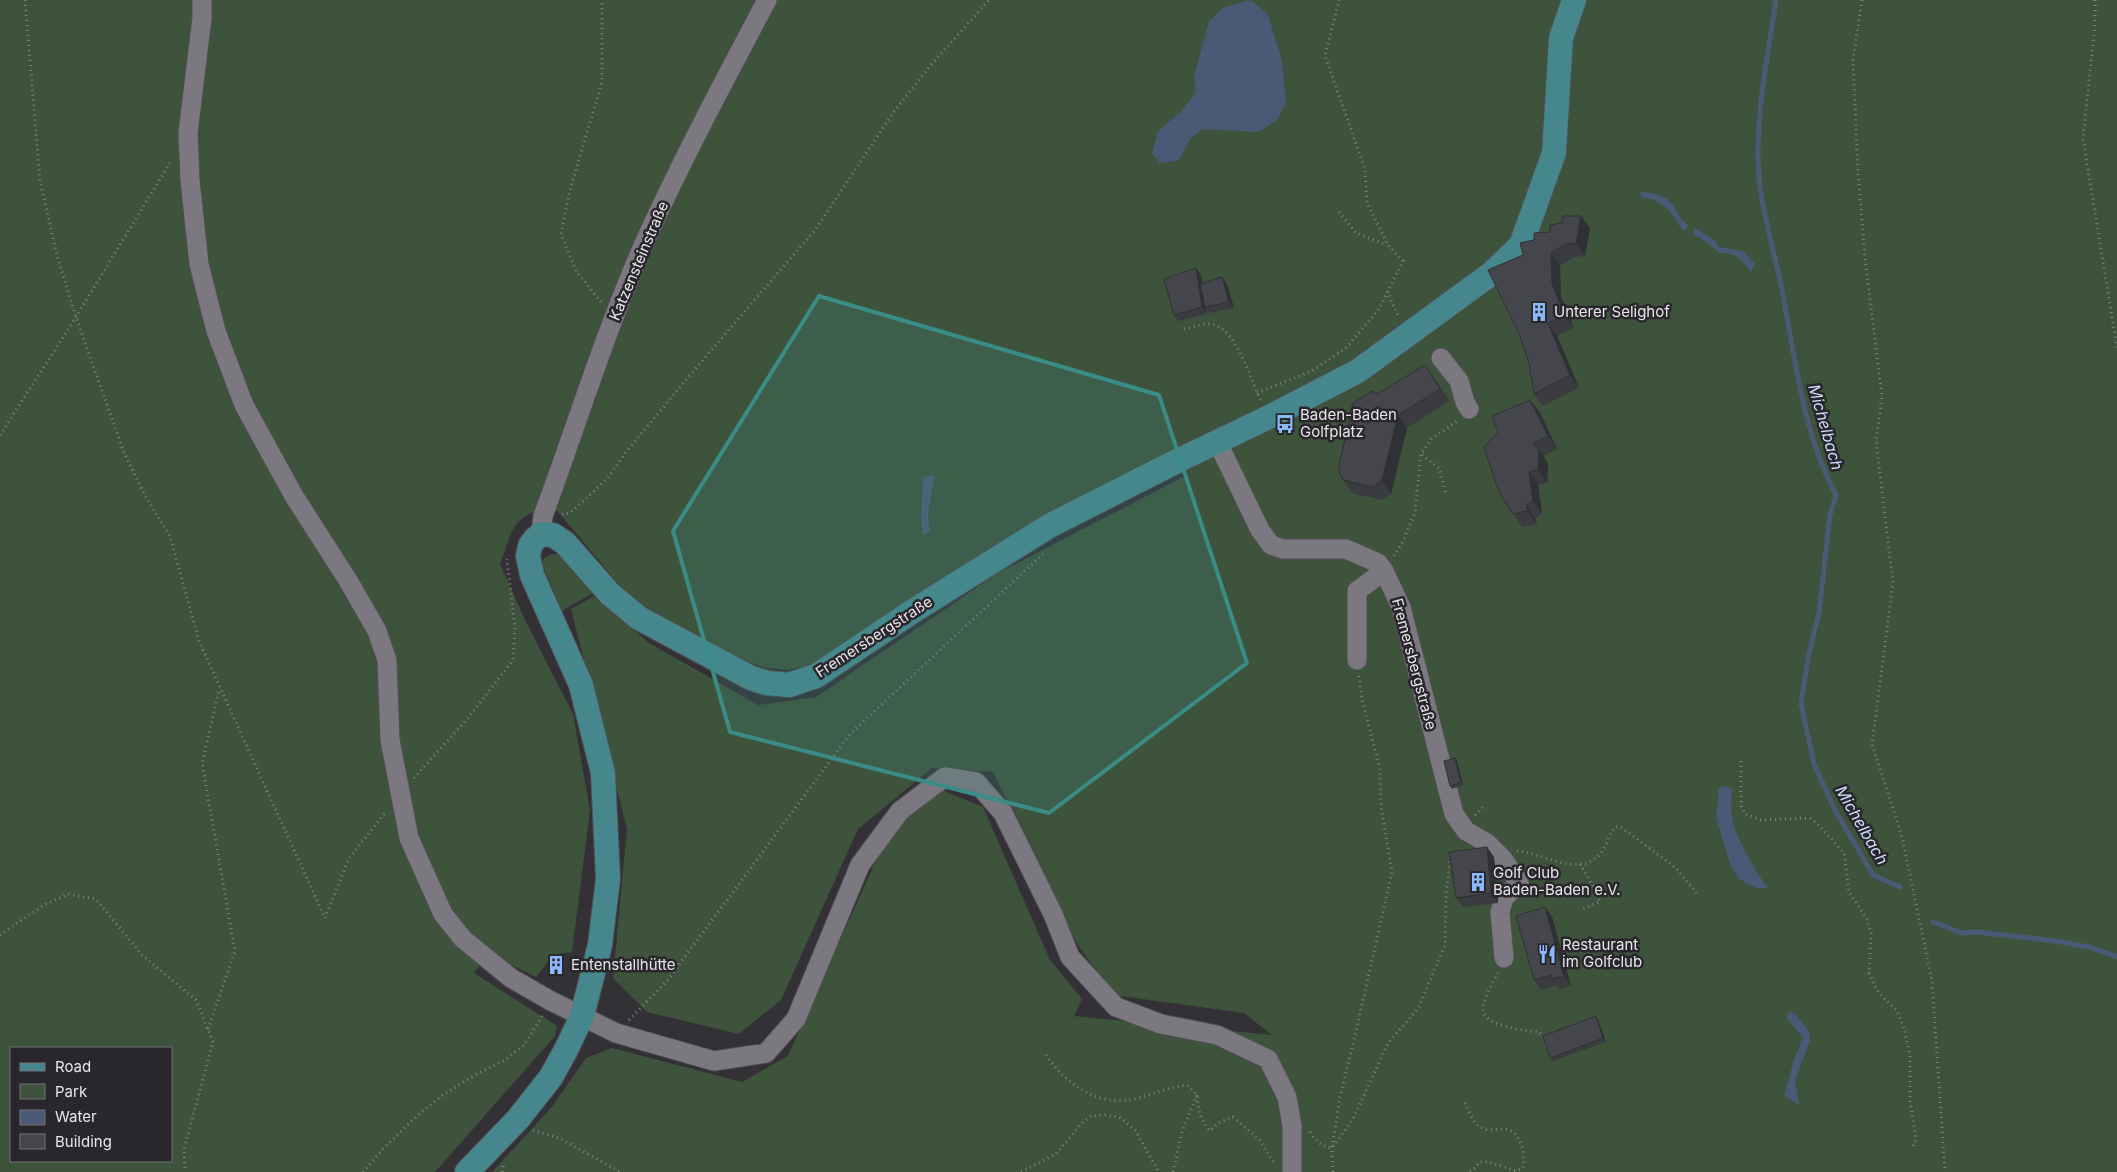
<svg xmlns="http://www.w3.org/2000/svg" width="2117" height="1172" font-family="Inter,sans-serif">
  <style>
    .green { fill: #3e533b; fill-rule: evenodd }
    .water { fill: #4a5a76 }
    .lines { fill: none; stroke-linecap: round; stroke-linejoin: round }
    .stream { stroke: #4a5a76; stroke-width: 5 }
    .minor-casing { stroke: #504e53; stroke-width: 21 }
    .major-casing { stroke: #504e53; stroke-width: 26 }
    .path { stroke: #838286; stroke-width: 3; stroke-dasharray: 1 4; stroke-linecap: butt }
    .minor { stroke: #7b797f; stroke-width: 19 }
    .major { stroke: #46878d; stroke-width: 24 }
    .wall { fill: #3b3c40 }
    .shaded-wall { fill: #303134 }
    .building { fill: #45464b; stroke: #303134 }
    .marked { fill: #3a8c87; fill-opacity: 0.2; stroke: #3a8c87; stroke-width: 4; stroke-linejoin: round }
    .labels { text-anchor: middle; stroke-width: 5; stroke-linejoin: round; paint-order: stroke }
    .street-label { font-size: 15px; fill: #e7e6e9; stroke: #29272c }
    .poi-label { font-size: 15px; fill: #e7e6e9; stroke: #29272c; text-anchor: start }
    .water-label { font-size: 16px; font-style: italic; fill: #ccdffe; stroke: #29272c }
  </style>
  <rect width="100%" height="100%" fill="#333136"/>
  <!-- green -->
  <path class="green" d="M 0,0 L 2117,0 L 2117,1172 L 492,1172 L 551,1108 L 586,1058 L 612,1048 L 742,1082 L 788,1056 L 877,858 L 911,812 L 944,791 L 983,807 L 1050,960 L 1082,999 L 1074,1016 L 1272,1035 L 1244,1013 L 1113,995 L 1076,942 L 993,772 L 932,768 L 858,829 L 781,1000 L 739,1034 L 647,1012 L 613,978 L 627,829 L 571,609 L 594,596 L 649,643 L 758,705 L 816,697 L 998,573 L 1187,475 L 1183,448 L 840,646 L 809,666 L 787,670 L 761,667 L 693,637 L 627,594 L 554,507 C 511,515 514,527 500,564 L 525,620 L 573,714 L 590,810 L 572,952 L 553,955 L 536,977 L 490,954 L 474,973 L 557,1026 L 555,1036 L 435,1172 L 0,1172 ZM 11,1048 L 171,1048 L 171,1161 L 11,1161 Z
    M 552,554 L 560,554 L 595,592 L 562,611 L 542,564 L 544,558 Z"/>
  <!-- water -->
  <path class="water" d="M 1251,0 L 1268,15 L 1282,61 L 1286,102 L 1278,119 L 1259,132 L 1203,129 L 1190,139 L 1179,160 L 1160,163 L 1152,153 L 1158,131 L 1181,112 L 1196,92 L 1194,77 L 1209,21 L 1224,7 Z
    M 1640,192 C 1653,192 1669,196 1676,209 C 1680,216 1680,219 1688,225 L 1685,231 C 1679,228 1679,224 1675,219 C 1667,205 1657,200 1642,197 Z
    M 1695,228 L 1714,240 L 1719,247 L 1743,251 L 1755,264 L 1751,272 C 1741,260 1736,252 1720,253 L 1705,241 L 1693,234 Z
    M 934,475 L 928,516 L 930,532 L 923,535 L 921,518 L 923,477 Z
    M 1726,786 L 1732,789 C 1732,798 1730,808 1732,817 C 1735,837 1756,872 1768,888 L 1758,889 L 1739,879 L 1731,867 L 1716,817 L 1719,788 Z
    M 1788,1012 L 1794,1013 L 1809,1031 L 1810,1041 L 1795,1080 L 1799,1105 L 1784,1096 L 1794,1060 L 1803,1037 L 1787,1019 Z"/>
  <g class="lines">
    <!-- stream -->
    <path class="stream" d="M 1776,0 C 1768,54 1757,107 1758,161 C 1759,200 1771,238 1779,276 C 1795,349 1800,428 1836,495 L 1830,515 L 1819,613 L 1808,658 L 1801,703 L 1814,764 L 1835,810 L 1873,875 L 1900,887
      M 1933,922 L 1962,933 L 1977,932 L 2055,941 L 2089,947 L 2117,957"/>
    <!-- minor casing -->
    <g class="minor-casing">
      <path id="minor" d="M 202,0 L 202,18 L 188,133 L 190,180 L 199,264 L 216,331 L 244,405 L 294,496 L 349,582 L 377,631 L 387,660 L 390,740 L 409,838 L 443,914 L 463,939 L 511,978 L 551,1001 L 616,1033 L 714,1061 L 766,1053 L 796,1019 L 860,865 L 900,811 L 945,777 L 976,782 L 1003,813 L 1053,914 L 1070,957 L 1116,1007 L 1161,1024 L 1217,1035 L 1268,1059 L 1287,1097 L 1292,1126 L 1292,1172
        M 1441,358 L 1459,381 L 1465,402 L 1469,409
        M 1217,441 L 1260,530 L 1271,545 L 1283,549 L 1346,549 L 1378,563 L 1384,571 L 1401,607 L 1454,814 L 1466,831 L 1487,843 L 1503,859 L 1519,883 L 1504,898 L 1500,912 L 1504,958
        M 541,534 L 543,516 C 577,424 606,329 646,239 C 683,158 725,79 767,0
        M 1357,660 L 1357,591 L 1384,571"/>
    </g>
    <!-- major casing -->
    <g class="major-casing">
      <path id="major" d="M 467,1172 L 518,1119 L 551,1077 L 567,1048 L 582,1016 L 600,945 L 608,879 L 603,773 L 581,685 L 532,575 L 528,556 L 530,546 L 535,539 L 541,534 L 553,535 L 565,543 L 610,594 L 639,618 L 751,678 L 767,683 L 789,685 L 816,676 L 913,611 L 1049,526 L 1175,462 L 1269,417 L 1358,371 L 1492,273 L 1521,245 L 1554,153 L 1561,38 L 1574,0"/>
    </g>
    <!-- path -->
    <path class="path" d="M 25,0 L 40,181 L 58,259 L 76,317 L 123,450 L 145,496 L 170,536 L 199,641 L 325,918 L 349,858 L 386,812
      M 1862,0 L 1853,60 L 1858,172 L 1865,258 L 1882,397 L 1876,441 L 1893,583 L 1872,744 L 1902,837 L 1932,981 L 1945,1172
      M 2095,0 L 2095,24 L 2083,139 L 2117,348
      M 1339,212 L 1356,233 L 1387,245
      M 1387,291 L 1399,318
      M 601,302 L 576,271 L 561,234 L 570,190 L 602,82 L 602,0
      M 1184,329 C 1194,327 1205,322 1215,325 C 1238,333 1251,381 1261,401
      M 1257,393 L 1312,371 L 1347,347 L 1379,309 L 1403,261 L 1388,245 L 1367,203 L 1365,169 L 1325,56 L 1339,0
      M 0,435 L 76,317 L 171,161
      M 1422,455 L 1439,468 L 1446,495
      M 562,514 L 570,513 L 607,479 L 626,452 L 696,368 L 815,230 L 895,110 L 930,66 L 989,0
      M 1394,556 L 1403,541 L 1415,513 L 1421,454 L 1431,439 L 1459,420
      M 1741,761 L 1741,805 L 1745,814 L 1761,820 L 1809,818 L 1818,824 L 1844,853 L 1849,892 L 1867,919 L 1871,933 L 1869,973 L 1878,992 L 1897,1011 L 1904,1028 L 1910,1057 L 1910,1100 L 1916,1140 L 1912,1148
      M 414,778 L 468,718 L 513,660 L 515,628 L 507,559
      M 1475,815 L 1483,807
      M 1517,851 C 1542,852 1579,879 1600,854 C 1607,846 1608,835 1615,827 L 1621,827 L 1676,868 L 1699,896
      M 1580,864 L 1597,893 L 1600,902 L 1580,910
      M 0,935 L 44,905 L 68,894 L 96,899 L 142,955 L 196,1000 L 213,1042 L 184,1149 L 185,1172
      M 1498,973 C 1493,983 1482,999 1483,1010 C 1485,1027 1525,1030 1539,1032 L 1543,1036
      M 629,1020 L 667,981 L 850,734 L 1043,554
      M 208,1029 L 235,951 L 202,763 L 219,690
      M 1046,1055 C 1066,1084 1097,1107 1134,1099 C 1152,1095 1168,1087 1187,1085 L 1197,1095 C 1198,1109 1200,1120 1210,1131 L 1218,1123 L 1233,1117 L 1259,1139 L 1275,1165
      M 1465,1103 C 1469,1111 1473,1123 1480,1127 C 1487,1132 1496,1129 1504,1129 C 1521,1130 1526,1155 1523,1168 L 1516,1171 L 1489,1162 L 1479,1162 L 1476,1167 L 1469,1172
      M 533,1130 L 561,1139 L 620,1172
      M 1310,1132 C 1316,1141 1321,1146 1332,1148 L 1353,1119 L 1388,1043 L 1418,1009 L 1445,945 L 1446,893 L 1450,861 L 1453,858
      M 363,1172 L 383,1149 L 419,1114 L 443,1095 L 473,1076 L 505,1060 L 524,1045 L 543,1015
      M 502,1172 L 504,1163
      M 1021,1172 L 1056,1154 L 1082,1123 L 1091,1116 L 1105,1115 L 1119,1117 L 1135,1130 L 1159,1172
      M 1173,1172 L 1182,1132 L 1197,1095
      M 1333,1172 L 1332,1148 L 1340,1097 L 1354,1040 L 1392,872 L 1381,807 L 1380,769 L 1362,699 L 1359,676"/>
    <!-- minor -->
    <use href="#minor" class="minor"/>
    <!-- major -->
    <use href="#major" class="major"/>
  </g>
  <!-- wall -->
  <path class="wall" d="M 1590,228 L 1585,256 L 1574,257 L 1560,266 L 1561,297 L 1574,328 L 1557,336 L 1579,388 L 1543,406 L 1534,394 L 1523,255 Z
    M 1201,275 L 1202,283 L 1227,284 L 1234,308 L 1210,313 L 1206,308 L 1207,314 L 1178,321 L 1174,315 Z
    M 1434,378 L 1449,401 L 1407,428 L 1391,494 L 1381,500 L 1352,493 L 1343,480 L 1377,394 Z
    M 1530,400 L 1540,413 L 1557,449 L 1543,456 L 1548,463 L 1547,483 L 1538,485 L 1542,514 L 1535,518 L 1537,524 L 1522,527 L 1513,514 Z
    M 1455,758 L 1457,761 L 1463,785 L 1452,789 L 1450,786 Z
    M 1494,857 L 1498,903 L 1463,907 L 1456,898 Z
    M 1552,917 L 1571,986 L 1559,989 L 1557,985 L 1541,990 L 1534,980 Z
    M 561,959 L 563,962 L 557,973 L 550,969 L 547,965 Z
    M 1596,1016 L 1598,1020 L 1606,1042 L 1553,1061 L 1550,1058 Z"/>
  <!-- shaded-wall -->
  <path class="shaded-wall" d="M 1581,216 L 1590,228 L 1585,256 L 1576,243 Z
    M 1551,253 L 1560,266 L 1561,297 L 1574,328 L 1565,315 L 1552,284 Z
    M 1196,268 L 1201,275 L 1207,314 L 1202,307 Z
    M 1222,277 L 1227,284 L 1234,308 L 1229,302 Z
    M 1548,323 L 1557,336 L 1579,388 L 1570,375 Z
    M 1425,365 L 1434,378 L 1449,401 L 1440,389 Z
    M 1530,400 L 1540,413 L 1557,449 L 1548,436 Z
    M 1398,415 L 1407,428 L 1391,494 L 1382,481 Z
    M 1539,450 L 1548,463 L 1547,483 L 1538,470 Z
    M 1529,472 L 1538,485 L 1542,514 L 1533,501 Z
    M 1526,505 L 1535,518 L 1537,524 L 1528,511 Z
    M 1455,758 L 1457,761 L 1463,785 L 1461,782 Z
    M 1487,847 L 1494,857 L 1498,903 L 1491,893 Z
    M 1545,907 L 1552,917 L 1571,986 L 1564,976 Z
    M 561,959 L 563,962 L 557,973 L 554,969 Z
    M 1596,1016 L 1598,1020 L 1606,1042 L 1603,1038 Z"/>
  <!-- building -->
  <path class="building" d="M 1563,216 L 1581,216 L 1576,243 L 1565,244 L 1551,253 L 1552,284 L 1565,315 L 1548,323 L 1570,375 L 1534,394 L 1529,363 L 1519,334 L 1488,270 L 1523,255 L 1520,243 L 1534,240 L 1534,233 L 1550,232 L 1550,225 L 1562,223 Z
    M 1196,268 L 1202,307 L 1174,315 L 1164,279 Z
    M 1222,277 L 1229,302 L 1205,307 L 1200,284 Z
    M 1425,365 L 1440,389 L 1398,415 L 1382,481 L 1372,487 L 1343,480 L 1338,470 L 1353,403 L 1373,391 L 1377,394 Z
    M 1530,400 L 1548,436 L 1532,444 L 1539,450 L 1538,470 L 1529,472 L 1533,501 L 1526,505 L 1528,511 L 1513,514 L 1499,492 L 1484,447 L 1498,432 L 1492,416 Z
    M 1455,758 L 1461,782 L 1450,786 L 1444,761 Z
    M 1487,847 L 1491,893 L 1456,898 L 1449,852 Z
    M 1545,907 L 1564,976 L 1552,979 L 1551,975 L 1534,980 L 1516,916 Z
    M 554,954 L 561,959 L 554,969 L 547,965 Z
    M 1596,1016 L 1603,1038 L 1550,1058 L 1543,1036 Z"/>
  <!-- marked area -->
  <path class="marked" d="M 819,296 L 1159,395 L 1247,663 L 1049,813 L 730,732 L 673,531 Z"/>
  <!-- icons -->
  <defs>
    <g id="building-bare" transform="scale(1.5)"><path d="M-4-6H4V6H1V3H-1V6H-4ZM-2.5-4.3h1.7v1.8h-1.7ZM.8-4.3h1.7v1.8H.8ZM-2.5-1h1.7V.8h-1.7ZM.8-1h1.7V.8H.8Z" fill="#8abafc" stroke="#29272c" stroke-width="2.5" paint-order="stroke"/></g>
    <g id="bus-bare" transform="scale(1.5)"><path d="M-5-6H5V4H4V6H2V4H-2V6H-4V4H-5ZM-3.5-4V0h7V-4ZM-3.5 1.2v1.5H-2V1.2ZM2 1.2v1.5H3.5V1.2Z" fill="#8abafc" stroke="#29272c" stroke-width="2.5" paint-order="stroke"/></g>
    <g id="restaurant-bare" transform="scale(1.5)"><path d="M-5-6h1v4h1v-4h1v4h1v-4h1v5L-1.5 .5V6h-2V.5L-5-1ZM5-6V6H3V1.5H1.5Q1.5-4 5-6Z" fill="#8abafc" stroke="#29272c" stroke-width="2.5" paint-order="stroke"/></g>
  </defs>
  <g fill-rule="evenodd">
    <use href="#building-bare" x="1539" y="312"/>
    <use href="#bus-bare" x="1285" y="424"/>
    <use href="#building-bare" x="1478" y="882"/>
    <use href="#restaurant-bare" x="1547" y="954"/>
    <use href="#building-bare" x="556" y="965"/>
  </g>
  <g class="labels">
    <!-- street labels -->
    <g class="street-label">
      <text transform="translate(639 261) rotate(-67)" y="5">Katzensteinstraße</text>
      <text transform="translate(874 637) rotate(-33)" y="5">Fremersbergstraße</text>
      <text transform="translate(1414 664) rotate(75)" y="5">Fremersbergstraße</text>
    </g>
    <!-- poi labels -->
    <g class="poi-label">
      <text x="1554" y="317">Unterer Selighof</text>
      <text x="1300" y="420">Baden-Baden<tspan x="1300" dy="17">Golfplatz</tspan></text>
      <text x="1493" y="878">Golf Club<tspan x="1493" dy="17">Baden-Baden e.V.</tspan></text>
      <text x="1562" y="950">Restaurant<tspan x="1562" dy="17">im Golfclub</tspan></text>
      <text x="571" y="970">Entenstallhütte</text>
    </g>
    <!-- water labels -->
    <g class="water-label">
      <text transform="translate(1826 427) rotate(74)" y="6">Michelbach</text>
      <text transform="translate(1862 825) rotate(60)" y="6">Michelbach</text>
    </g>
  </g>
  <!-- legend -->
  <rect x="10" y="1047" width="162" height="115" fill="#29272c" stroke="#757378"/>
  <rect x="20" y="1063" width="25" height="8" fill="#46878d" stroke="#757378"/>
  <text x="55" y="1072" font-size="15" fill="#e7e6e9">Road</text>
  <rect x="20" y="1084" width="25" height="15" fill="#3e533b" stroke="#757378"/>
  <text x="55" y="1097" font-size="15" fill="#e7e6e9">Park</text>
  <rect x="20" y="1110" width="25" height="15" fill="#4a5a76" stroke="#757378"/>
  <text x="55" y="1122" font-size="15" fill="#e7e6e9">Water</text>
  <rect x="20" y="1134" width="25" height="15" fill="#45464b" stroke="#757378"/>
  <text x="55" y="1147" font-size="15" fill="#e7e6e9">Building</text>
</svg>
